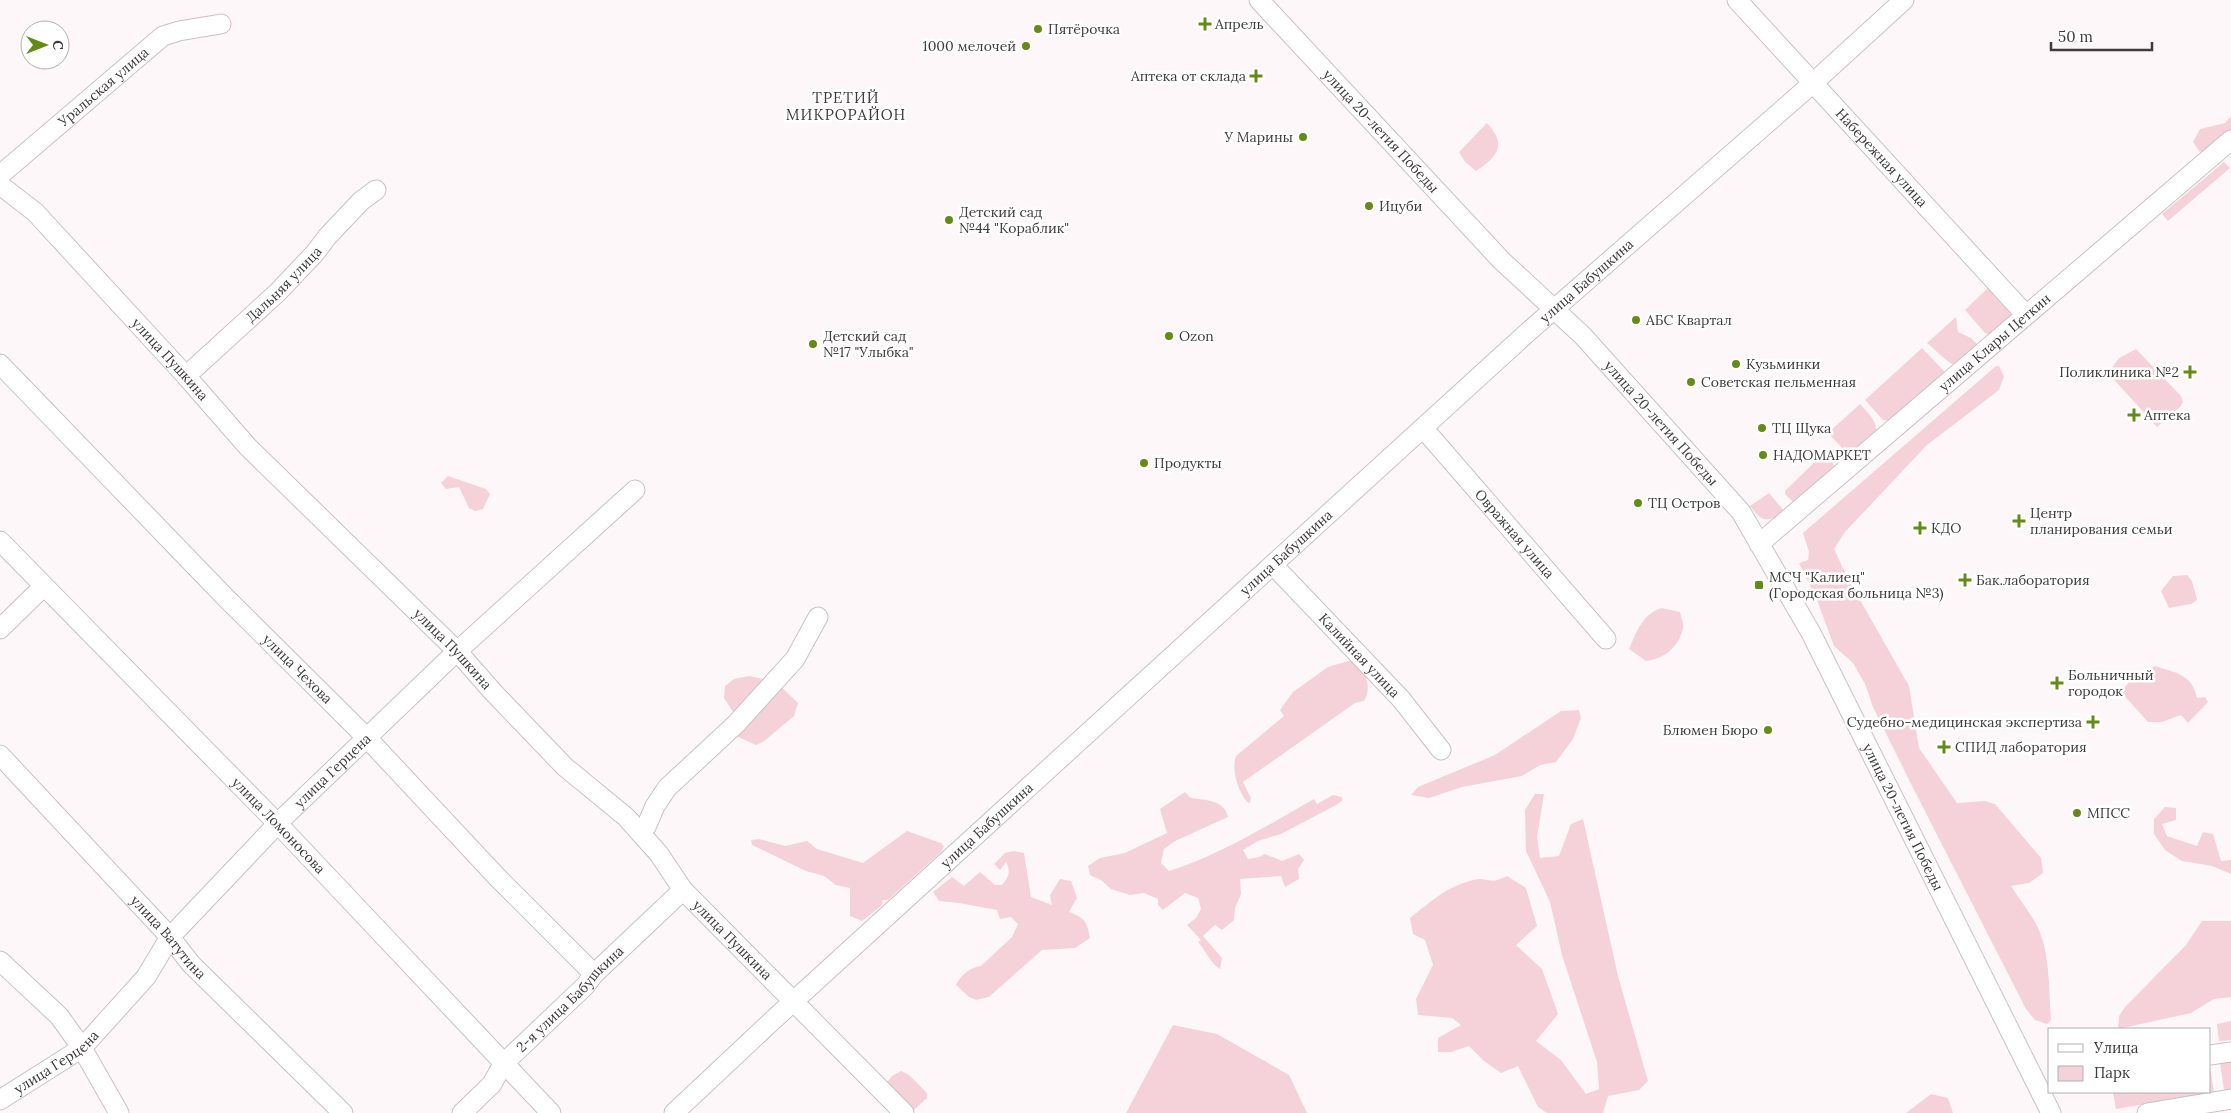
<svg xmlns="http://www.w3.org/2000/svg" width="2231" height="1113" font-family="Lora,serif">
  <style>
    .green { fill: #f5d1da }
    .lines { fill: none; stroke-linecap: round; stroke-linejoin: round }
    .minor-casing { stroke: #ccc0c3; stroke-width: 21 }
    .minor { stroke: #fff; stroke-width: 19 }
    .poi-dot { fill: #648b17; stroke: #fff; stroke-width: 2 }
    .labels { text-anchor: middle; stroke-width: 5; stroke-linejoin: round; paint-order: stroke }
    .poi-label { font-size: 14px; fill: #3f3a3c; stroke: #fff; text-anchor: start }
    .street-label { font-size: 14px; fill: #3f3a3c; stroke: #fff }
    .neighbourhood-label { font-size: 15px; letter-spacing: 1px; fill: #3f3a3c; stroke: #fff }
  </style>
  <rect width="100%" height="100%" fill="#fef7f9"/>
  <!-- green -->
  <path class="green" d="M 2231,116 L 2231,133 L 2202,155 L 2193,142 L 2200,129 L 2225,123 Z
    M 1487,123 C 1507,145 1498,156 1476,171 L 1465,162 L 1459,152 Z
    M 2224,162 L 2230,168 L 2168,221 L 2162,214 Z
    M 1990,286 L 2012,312 L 2012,315 L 1990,335 L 1985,333 L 1965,310 Z
    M 1956,317 L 1958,332 L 1971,338 L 1978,345 L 1956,366 C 1945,361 1937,351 1927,343 Z
    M 1922,348 L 1944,371 L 1944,374 L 1891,421 L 1883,420 L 1865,400 Z
    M 2136,349 L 2181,396 L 2183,402 L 2180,407 L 2157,427 L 2108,373 L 2119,358 Z
    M 1996,366 L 1999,366 L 2004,376 L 1999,390 L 1927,445 L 1845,532 L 1834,549 L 1847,577 L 1909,686 L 1919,748 L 1957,803 L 1985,801 L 1995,804 L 2041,858 L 2043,873 L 2029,883 L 2011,886 C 2019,899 2031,913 2038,928 C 2050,953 2049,992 2051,1020 L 2047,1024 L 2035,1020 L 2026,1009 L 1910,782 L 1873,707 L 1865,684 L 1853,663 L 1834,646 L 1817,600 L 1799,563 L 1808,560 L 1809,552 L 1803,533 Z
    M 1860,404 C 1867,412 1878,421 1876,433 L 1853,454 L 1848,454 L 1828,433 Z
    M 1824,453 L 1832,459 L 1834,467 L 1794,503 L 1785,494 L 1785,491 Z
    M 448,476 L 486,489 L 490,494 L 483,509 L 475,511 L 469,508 L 459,487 L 446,489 L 441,483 Z
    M 1769,493 L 1784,511 C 1768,524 1762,522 1750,506 Z
    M 2187,575 L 2192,581 L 2197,600 L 2191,604 L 2169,608 L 2161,591 L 2173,576 Z
    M 1661,608 L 1680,612 C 1681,617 1684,623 1683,628 C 1679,647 1664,659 1646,661 L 1629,649 C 1637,631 1642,615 1661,608 Z
    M 1352,660 C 1365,670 1373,686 1364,701 L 1355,703 L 1243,782 L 1251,798 L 1250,803 L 1247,802 C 1238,791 1231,770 1236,756 L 1284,716 L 1280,710 L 1293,692 L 1328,667 Z
    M 2155,666 C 2176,673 2192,674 2197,698 L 2205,697 L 2208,702 L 2188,723 L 2181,715 L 2162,722 L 2148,722 L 2121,692 L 2129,682 Z
    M 749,676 L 776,682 L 798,703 L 794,716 L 763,742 L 756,745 L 732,734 L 735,715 L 724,698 L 725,686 L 734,679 Z
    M 1579,710 L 1581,718 L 1573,739 L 1556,762 L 1540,765 L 1522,776 L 1462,787 L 1429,798 L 1411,795 L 1418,787 L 1495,755 L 1561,711 Z
    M 1185,792 L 1191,798 C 1205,800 1225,800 1228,817 L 1175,841 L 1164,849 L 1161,863 L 1169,871 C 1220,855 1268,825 1314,799 L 1317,804 L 1333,795 L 1342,797 L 1342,801 L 1336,805 L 1281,834 L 1258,841 L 1243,850 L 1248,859 L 1259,857 L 1265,854 L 1282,861 L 1299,854 L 1304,860 L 1298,869 L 1299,879 L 1285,887 L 1281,876 L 1240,879 L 1241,894 L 1235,908 L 1234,920 L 1222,930 L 1215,925 L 1203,936 L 1222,958 L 1220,969 C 1211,964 1206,951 1198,942 L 1201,940 L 1187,925 L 1196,918 L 1201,909 L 1198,898 L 1185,893 L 1163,910 L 1158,905 L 1158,899 L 1144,893 L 1130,895 L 1111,889 L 1101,880 L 1090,875 L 1088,866 L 1100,858 L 1125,853 L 1167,833 L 1160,809 Z
    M 1535,794 L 1544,794 L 1537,837 L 1540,858 L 1559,856 L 1571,824 L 1583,819 L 1618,976 L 1648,1081 L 1639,1090 L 1608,1096 L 1603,1113 L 1547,1113 L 1538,1107 L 1518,1066 L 1501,1073 L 1484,1061 L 1469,1046 L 1451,1052 L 1438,1052 L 1438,1038 L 1461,1025 L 1452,1018 L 1418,1015 L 1416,999 L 1433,965 L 1425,940 L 1413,934 L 1410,918 C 1432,901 1446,887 1473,880 C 1488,876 1488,886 1507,876 L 1526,888 L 1537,926 L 1516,945 L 1542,969 L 1558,1014 L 1536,1041 L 1561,1060 L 1586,1094 L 1599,1089 L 1597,1062 L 1562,955 L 1550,902 L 1526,851 L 1525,810 Z
    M 2165,807 L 2176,808 L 2176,820 L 2162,824 L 2167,836 L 2197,846 L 2203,832 L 2213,834 L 2221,861 L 2231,860 L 2231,874 L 2212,866 L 2182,861 L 2165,850 L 2154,834 L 2154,819 Z
    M 907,831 L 941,843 L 944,846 L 941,852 L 888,900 L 883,900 L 881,906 L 862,921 L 850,916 L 850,888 L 836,885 L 824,876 L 806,871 L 752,845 L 751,840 L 759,839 L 785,846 L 807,841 L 817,849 L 863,863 Z
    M 1014,851 L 1024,853 L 1031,897 L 1052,905 L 1050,895 L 1060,879 L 1071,881 L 1077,898 L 1069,912 C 1085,918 1087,921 1090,938 L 1075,948 L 1042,950 L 989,997 L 976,1000 L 969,997 L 956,985 C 960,976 970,967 981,966 L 1012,937 L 1018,924 L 1011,917 L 1000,919 L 997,910 L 959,903 L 939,901 L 933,892 L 952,877 L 964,886 L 980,872 L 995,885 L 1002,885 C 1009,877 1011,872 1006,862 L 1000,870 L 994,864 L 1005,853 Z
    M 2202,921 L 2231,921 L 2231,997 L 2214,999 L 2191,1013 L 2118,1029 L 2119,1016 L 2125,1007 L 2186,945 Z
    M 2231,1021 L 2231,1040 L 2219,1041 L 2217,1024 Z
    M 1173,1025 L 1217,1034 L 1289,1075 L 1307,1113 L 1126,1113 Z
    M 2231,1061 L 2231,1089 L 2224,1090 L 2220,1063 Z
    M 2210,1068 L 2214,1092 L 2116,1109 L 2113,1092 L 2210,1092 Z
    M 901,1071 L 909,1075 L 927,1093 L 927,1098 L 914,1110 L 893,1097 L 884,1086 L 892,1076 Z
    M 1931,1094 L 1948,1098 L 1953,1113 L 1906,1113 Z"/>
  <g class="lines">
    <!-- minor casing -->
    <g class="minor-casing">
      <g id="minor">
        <path id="s1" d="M 1259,0 L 1501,260 L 1583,336 L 1741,512 L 1811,633 L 2051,1113"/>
        <path id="s2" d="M 1737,0 L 2026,315"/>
        <path id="s3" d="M 0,175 L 163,36 L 179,31 L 221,24"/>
        <path id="s4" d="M 0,185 L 35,212 L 186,376 L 248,447 L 457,651 L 493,692 L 565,767 L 626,817 L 659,854 L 683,890 L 904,1113"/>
        <path id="s5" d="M 0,364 L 225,597 L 367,738 L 498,878 L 594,974"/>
        <path id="s6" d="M 186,376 L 277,293 L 315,253 L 327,237 L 361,201 L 376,190"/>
        <path id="s7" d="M 1423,428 L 1606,639"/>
        <path id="s8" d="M 0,541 L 278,824 L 551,1113"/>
        <path id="s9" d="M 1759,544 L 2231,140"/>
        <path id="s10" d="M 1273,565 L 1401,699 L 1441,750"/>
        <path d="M 0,629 L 44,586"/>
        <path id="s11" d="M 0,755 L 170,937 L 191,964 L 343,1113"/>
        <path d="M 646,827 L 655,806 L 667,788 L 736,724 L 795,659 L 818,617"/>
        <path d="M 0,961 L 59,1016 L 82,1048 L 119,1113"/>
        <path d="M 2210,1055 L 2231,1052"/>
        <path id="s12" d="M 0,1100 L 82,1048 L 146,977 L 170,937 L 283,818 L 453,655 L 635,490"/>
        <path id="s13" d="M 462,1113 L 492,1084 L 503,1064 L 585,986 L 594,974 L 683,890"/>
        <path id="s14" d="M 674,1113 L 773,1020 L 1528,332 L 1813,83 L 1904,0"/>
        <path d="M 2147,1113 L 2231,1099"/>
      </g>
    </g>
    <!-- minor -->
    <use href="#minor" class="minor"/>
  </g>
  <!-- markers -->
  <g class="poi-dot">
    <path d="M1202.5 16.5h5v5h5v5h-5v5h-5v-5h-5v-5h5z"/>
    <circle cx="1038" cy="29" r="5"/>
    <circle cx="1026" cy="46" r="5"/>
    <path d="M1253.5 68.5h5v5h5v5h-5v5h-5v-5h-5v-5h5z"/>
    <circle cx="1303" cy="137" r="5"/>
    <circle cx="1369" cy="206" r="5"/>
    <circle cx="949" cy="220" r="5"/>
    <circle cx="1636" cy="320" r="5"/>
    <circle cx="1169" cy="336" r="5"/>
    <circle cx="813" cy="344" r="5"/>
    <circle cx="1736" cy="364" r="5"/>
    <path d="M2187.5 364.5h5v5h5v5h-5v5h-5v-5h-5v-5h5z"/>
    <circle cx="1691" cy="382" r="5"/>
    <path d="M2131.5 407.5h5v5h5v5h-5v5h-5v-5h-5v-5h5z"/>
    <circle cx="1762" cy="428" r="5"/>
    <circle cx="1763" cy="455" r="5"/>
    <circle cx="1144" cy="463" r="5"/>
    <circle cx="1638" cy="503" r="5"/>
    <path d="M2016.5 513.5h5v5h5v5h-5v5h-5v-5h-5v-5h5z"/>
    <path d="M1917.5 520.5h5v5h5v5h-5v5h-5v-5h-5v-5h5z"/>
    <path d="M1962.5 572.5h5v5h5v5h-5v5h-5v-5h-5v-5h5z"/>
    <rect x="1754" y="580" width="10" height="10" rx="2.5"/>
    <path d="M2054.5 675.5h5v5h5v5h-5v5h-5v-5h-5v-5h5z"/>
    <path d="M2090.5 714.5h5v5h5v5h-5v5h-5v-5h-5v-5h5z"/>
    <circle cx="1768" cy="730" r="5"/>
    <path d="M1941.5 739.5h5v5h5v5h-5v5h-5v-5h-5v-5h5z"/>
    <circle cx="2077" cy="813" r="5"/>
  </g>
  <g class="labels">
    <!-- poi labels -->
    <g class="poi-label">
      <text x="1215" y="29">Апрель</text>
      <text x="1048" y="34">Пятёрочка</text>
      <text x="1016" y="51" text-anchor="end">1000 мелочей</text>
      <text x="1246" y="81" text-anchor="end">Аптека от склада</text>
      <text x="1293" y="142" text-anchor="end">У Марины</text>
      <text x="1379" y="211">Ицуби</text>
      <text x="959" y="217">Детский сад<tspan x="959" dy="16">№44 "Кораблик"</tspan></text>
      <text x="1646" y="325">АБС Квартал</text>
      <text x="823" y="341">Детский сад<tspan x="823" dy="16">№17 "Улыбка"</tspan></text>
      <text x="1179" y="341">Ozon</text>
      <text x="1746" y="369">Кузьминки</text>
      <text x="2179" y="377" text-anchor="end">Поликлиника №2</text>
      <text x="1701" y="387">Советская пельменная</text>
      <text x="2144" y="420">Аптека</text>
      <text x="1772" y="433">ТЦ Щука</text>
      <text x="1773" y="460">НАДОМАРКЕТ</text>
      <text x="1154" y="468">Продукты</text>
      <text x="1648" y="508">ТЦ Остров</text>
      <text x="2030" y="518">Центр<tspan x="2030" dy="16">планирования семьи</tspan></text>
      <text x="1931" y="533">КДО</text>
      <text x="1769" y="582">МСЧ "Калиец"<tspan x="1769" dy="16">(Городская больница №3)</tspan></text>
      <text x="1976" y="585">Бак.лаборатория</text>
      <text x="2068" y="680">Больничный<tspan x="2068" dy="16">городок</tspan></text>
      <text x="2082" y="727" text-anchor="end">Судебно-медицинская экспертиза</text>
      <text x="1758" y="735" text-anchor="end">Блюмен Бюро</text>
      <text x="1955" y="752">СПИД лаборатория</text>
      <text x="2087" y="818">МПСС</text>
    </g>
    <!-- street labels -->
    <g class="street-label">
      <text dy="5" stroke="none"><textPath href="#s3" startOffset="136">Уральская улица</textPath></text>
      <text dy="5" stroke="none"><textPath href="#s1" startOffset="179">улица 20-летия Победы</textPath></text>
      <text dy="5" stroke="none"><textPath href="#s2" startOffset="214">Набережная улица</textPath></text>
      <text dy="5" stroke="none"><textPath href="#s14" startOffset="1235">улица Бабушкина</textPath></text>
      <text dy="5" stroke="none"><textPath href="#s6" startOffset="134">Дальняя улица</textPath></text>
      <text dy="5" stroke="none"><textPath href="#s9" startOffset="310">улица Клары Цеткин</textPath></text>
      <text dy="5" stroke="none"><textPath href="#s4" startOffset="244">улица Пушкина</textPath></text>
      <text dy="5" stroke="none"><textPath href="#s1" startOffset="584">улица 20-летия Победы</textPath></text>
      <text dy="5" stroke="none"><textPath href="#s7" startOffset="140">Овражная улица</textPath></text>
      <text dy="5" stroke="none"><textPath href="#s14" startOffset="830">улица Бабушкина</textPath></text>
      <text dy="5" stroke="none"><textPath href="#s4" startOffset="649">улица Пушкина</textPath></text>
      <text dy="5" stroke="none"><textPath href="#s10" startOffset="125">Калийная улица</textPath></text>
      <text dy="5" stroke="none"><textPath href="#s5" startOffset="426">улица Чехова</textPath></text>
      <text dy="5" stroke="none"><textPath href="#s12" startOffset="472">улица Герцена</textPath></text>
      <text dy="5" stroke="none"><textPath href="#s1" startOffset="1049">улица 20-летия Победы</textPath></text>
      <text dy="5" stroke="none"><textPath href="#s8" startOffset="398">улица Ломоносова</textPath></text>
      <text dy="5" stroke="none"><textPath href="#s14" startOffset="425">улица Бабушкина</textPath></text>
      <text dy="5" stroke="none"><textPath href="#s11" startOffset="248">улица Ватутина</textPath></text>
      <text dy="5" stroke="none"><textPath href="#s4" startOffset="1054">улица Пушкина</textPath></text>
      <text dy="5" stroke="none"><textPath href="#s13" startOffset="158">2-я улица Бабушкина</textPath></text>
      <text dy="5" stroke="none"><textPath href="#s12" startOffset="68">улица Герцена</textPath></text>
    </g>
    <!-- neighbourhood labels -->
    <g class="neighbourhood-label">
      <text x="846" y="103">ТРЕТИЙ<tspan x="846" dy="17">МИКРОРАЙОН</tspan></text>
    </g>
  </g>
  <!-- legend -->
  <rect x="2048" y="1028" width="162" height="65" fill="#ffffff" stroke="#b2b0b1"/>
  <rect x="2058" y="1044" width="25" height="8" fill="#ffffff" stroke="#b2b0b1"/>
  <text x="2094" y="1053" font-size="15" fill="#3f3a3c">Улица</text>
  <rect x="2058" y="1066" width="25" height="15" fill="#f5d1da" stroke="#b2b0b1"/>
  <text x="2094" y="1078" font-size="15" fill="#3f3a3c">Парк</text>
  <!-- north arrow -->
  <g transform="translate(45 45) rotate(90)"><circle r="24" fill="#ffffff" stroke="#b2b0b1"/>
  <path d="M0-4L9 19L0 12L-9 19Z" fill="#648b17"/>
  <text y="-8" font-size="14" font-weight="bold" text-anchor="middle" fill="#3f3a3c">С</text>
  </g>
  <!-- scale -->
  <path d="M2051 42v8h101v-8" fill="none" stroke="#3f3a3c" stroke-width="2.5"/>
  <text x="2058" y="42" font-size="15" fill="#3f3a3c" stroke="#ffffff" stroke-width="4" paint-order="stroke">50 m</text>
</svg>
